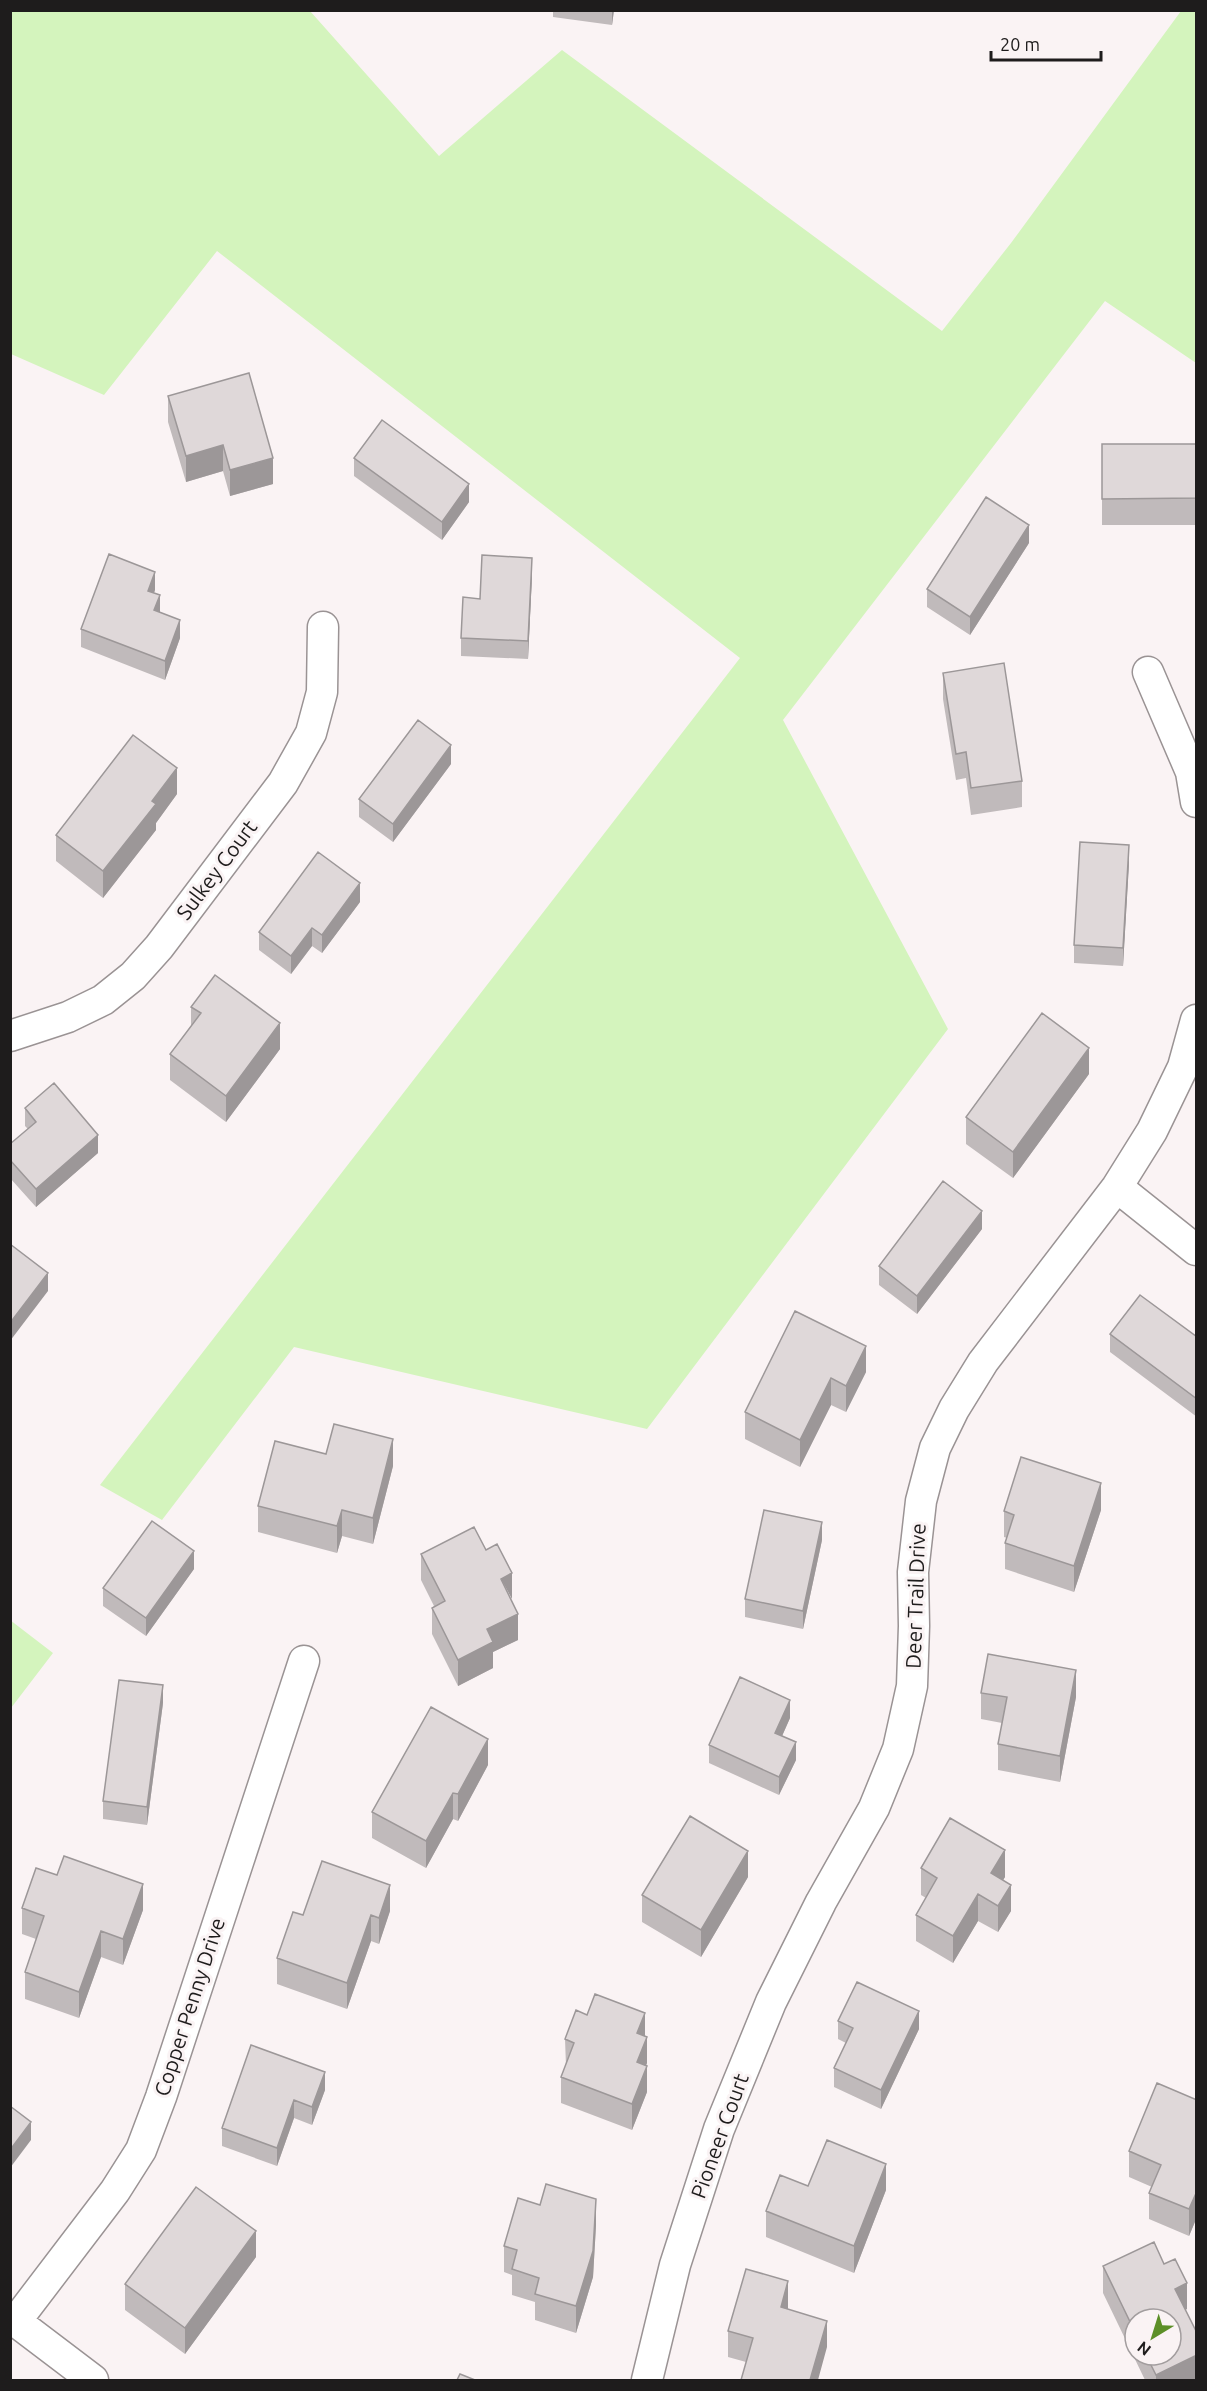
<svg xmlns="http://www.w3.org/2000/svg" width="1207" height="2391" font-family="Ubuntu,sans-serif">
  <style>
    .green { fill: #d4f4bd }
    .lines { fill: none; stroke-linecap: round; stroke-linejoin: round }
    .minor-casing { stroke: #9a9394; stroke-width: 33 }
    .minor { stroke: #fff; stroke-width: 30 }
    .wall { fill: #c0babb; fill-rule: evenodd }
    .shaded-wall { fill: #9c9798 }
    .building { fill: #dfd8d9; stroke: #9c9798; stroke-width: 1.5 }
    .labels { text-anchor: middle; stroke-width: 6; stroke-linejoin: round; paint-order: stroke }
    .street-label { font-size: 21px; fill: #1e1c1c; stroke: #faf3f4 }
  </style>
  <rect width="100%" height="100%" fill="#faf3f4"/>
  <!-- green -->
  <path class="green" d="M 11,10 L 310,11 L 439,156 L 562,50 L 942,331 L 1011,243 L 1181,11 L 1196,11 L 1196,363 L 1105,301 L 783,720 L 948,1029 L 647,1429 L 294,1347 L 162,1520 L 100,1485 L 740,658 L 217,251 L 104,395 L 11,354 Z
    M 10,1620 L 53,1653 L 11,1708 L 10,1708 Z"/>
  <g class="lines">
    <!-- minor casing -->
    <g class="minor-casing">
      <path id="minor" d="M 1148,672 L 1191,772 L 1196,802
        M 10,1036 L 68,1017 L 103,1000 L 133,976 L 159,947 L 283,783 L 311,733 L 322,692 L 323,627
        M 1117,1187 L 1196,1250
        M 10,2317 L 93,2380
        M 16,2321 L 115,2191 L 141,2150 L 161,2097 L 304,1661
        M 647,2380 L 675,2265 L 719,2129 L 771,2002 L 821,1902 L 874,1808 L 898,1749 L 912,1686 L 914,1626 L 913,1572 L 921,1501 L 935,1448 L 954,1409 L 983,1362 L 1117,1187 L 1152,1131 L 1183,1067 L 1196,1020"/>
    </g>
    <!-- minor -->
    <use href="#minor" class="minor"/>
  </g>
  <!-- wall -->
  <path class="wall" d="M 553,10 L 614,10 L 612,25 L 553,17 Z
    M 168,396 L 273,484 L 230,496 L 223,471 L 186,482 L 168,422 Z
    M 1102,444 L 1197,444 L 1197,525 L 1102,525 Z
    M 354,458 L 469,502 L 442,540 L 354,476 Z
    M 1029,543 L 970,635 L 927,607 L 927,589 Z
    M 532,576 L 528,659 L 461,656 L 461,638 Z
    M 155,590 L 154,593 L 160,612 L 180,638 L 165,680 L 81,647 L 81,629 Z
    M 943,673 L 1022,781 L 1022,807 L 971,815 L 966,778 L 956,780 L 943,699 Z
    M 451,764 L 393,842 L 359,817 L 359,799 Z
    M 177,794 L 156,823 L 156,830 L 103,898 L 56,861 L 56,835 Z
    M 1129,863 L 1123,966 L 1074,963 L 1074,945 Z
    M 360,902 L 322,953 L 312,946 L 291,974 L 259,950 L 259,932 Z
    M 191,1007 L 280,1049 L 226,1122 L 170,1080 L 170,1054 L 191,1026 Z
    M 1089,1074 L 1013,1178 L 966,1144 L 966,1117 Z
    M 25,1108 L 98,1153 L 36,1207 L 10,1178 L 10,1144 L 28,1129 L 25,1126 Z
    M 982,1229 L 917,1314 L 879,1285 L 879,1266 Z
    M 1110,1334 L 1197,1337 L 1197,1417 L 1110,1352 Z
    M 866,1346 L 866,1372 L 846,1412 L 831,1405 L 800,1467 L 745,1439 L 745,1412 Z
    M 326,1454 L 393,1466 L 373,1544 L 342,1536 L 337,1553 L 258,1532 L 258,1506 Z
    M 1101,1510 L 1074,1592 L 1005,1569 L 1005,1543 L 1007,1538 L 1004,1537 L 1004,1511 Z
    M 822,1540 L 803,1629 L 745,1617 L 745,1599 Z
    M 421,1554 L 511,1600 L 518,1640 L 493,1652 L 493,1668 L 458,1686 L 432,1634 L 432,1608 L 434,1606 L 421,1580 Z
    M 194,1569 L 146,1636 L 103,1606 L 103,1588 Z
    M 981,1693 L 1076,1697 L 1060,1782 L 998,1770 L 998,1744 L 1002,1723 L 981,1719 Z
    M 163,1703 L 147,1825 L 103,1819 L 103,1801 Z
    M 790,1718 L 782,1736 L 796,1760 L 779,1795 L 709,1763 L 709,1745 Z
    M 488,1765 L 458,1821 L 453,1819 L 426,1868 L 372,1838 L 372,1812 Z
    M 921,1868 L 1005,1877 L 1003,1880 L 1011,1911 L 998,1932 L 978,1921 L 953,1963 L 916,1941 L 916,1915 L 926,1898 L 921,1895 Z
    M 748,1877 L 701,1957 L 642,1922 L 642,1895 Z
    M 22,1908 L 143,1910 L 123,1965 L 101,1957 L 79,2018 L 25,1999 L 25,1972 L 36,1939 L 22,1934 Z
    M 390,1911 L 379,1944 L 371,1941 L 347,2009 L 277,1984 L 277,1958 L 303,1915 Z
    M 587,2015 L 645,2036 L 647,2063 L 646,2065 L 647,2092 L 632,2130 L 561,2103 L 561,2077 L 566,2066 L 565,2039 Z
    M 838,2021 L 919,2029 L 881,2109 L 834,2087 L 834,2068 L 846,2043 L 838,2039 Z
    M 251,2045 L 325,2090 L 312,2125 L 294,2118 L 277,2166 L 222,2146 L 222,2128 Z
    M 1197,2100 L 1197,2217 L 1189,2236 L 1149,2219 L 1149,2193 L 1152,2187 L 1129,2177 L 1129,2151 Z
    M 808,2186 L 886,2190 L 854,2273 L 766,2237 L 766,2211 Z
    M 596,2225 L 593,2277 L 576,2333 L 535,2320 L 535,2302 L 512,2295 L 512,2275 L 504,2272 L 504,2246 Z
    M 256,2257 L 185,2354 L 125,2310 L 125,2284 Z
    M 1164,2264 L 1187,2309 L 1185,2310 L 1197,2380 L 1145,2380 L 1103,2293 L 1103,2266 ZM 1135,2319 L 1171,2355 L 1135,2355 Z
    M 788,2308 L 788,2309 L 827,2347 L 746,2362 L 728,2357 L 728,2331 Z"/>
  <!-- shaded-wall -->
  <path class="shaded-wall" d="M 612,10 L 614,10 L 612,25 Z
    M 223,445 L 223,471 L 186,482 L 186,456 Z
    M 273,458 L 273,484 L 230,496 L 230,470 Z
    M 469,484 L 469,502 L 442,540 L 442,522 Z
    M 1029,525 L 1029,543 L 970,635 L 970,617 Z
    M 532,558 L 532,576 L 528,659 L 528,641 Z
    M 155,572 L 155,590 L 148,609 L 148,591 Z
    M 160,595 L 160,613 L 154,610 Z
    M 180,620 L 180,638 L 165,680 L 165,661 Z
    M 451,745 L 451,764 L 393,842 L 393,824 Z
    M 177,768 L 177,794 L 156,823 L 156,830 L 103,898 L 103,871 L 152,801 Z
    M 1129,845 L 1129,863 L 1123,966 L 1123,948 Z
    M 360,883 L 360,902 L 322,953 L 322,935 Z
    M 312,928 L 312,946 L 291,974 L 291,956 Z
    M 280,1023 L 280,1049 L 226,1122 L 226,1096 Z
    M 1089,1048 L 1089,1074 L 1013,1178 L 1013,1152 Z
    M 98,1135 L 98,1153 L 36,1207 L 36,1189 Z
    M 982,1211 L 982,1229 L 917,1314 L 917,1296 Z
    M 48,1273 L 48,1291 L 10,1341 L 10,1323 Z
    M 866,1346 L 866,1372 L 846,1412 L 846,1386 Z
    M 831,1378 L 831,1405 L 800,1467 L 800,1440 Z
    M 393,1439 L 393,1466 L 373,1544 L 373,1518 Z
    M 1101,1483 L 1101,1510 L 1074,1592 L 1074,1566 Z
    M 342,1510 L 342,1536 L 337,1553 L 337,1526 Z
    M 822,1522 L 822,1540 L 803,1629 L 803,1611 Z
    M 194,1551 L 194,1569 L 146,1636 L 146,1618 Z
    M 512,1573 L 512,1599 L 501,1579 Z
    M 518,1614 L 518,1640 L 493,1652 L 493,1668 L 458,1686 L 458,1660 L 487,1629 Z
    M 1076,1670 L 1076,1697 L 1060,1782 L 1060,1756 Z
    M 163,1685 L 163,1703 L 147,1825 L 147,1807 Z
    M 790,1700 L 790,1718 L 775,1752 L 775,1733 Z
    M 488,1739 L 488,1765 L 458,1821 L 458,1794 Z
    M 796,1742 L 796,1760 L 779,1795 L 779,1777 Z
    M 453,1793 L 453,1819 L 426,1868 L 426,1841 Z
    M 1005,1850 L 1005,1877 L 991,1900 L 991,1873 Z
    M 748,1851 L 748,1877 L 701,1957 L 701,1930 Z
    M 143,1884 L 143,1910 L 123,1965 L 123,1939 Z
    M 390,1885 L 390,1911 L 379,1944 L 379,1918 Z
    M 1011,1885 L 1011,1911 L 998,1932 L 998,1906 Z
    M 978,1894 L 978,1921 L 953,1963 L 953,1936 Z
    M 371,1915 L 371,1941 L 347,2009 L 347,1983 Z
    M 101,1931 L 101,1957 L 79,2018 L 79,1992 Z
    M 919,2011 L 919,2029 L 881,2109 L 881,2090 Z
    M 645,2013 L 645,2039 L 637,2033 Z
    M 647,2037 L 647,2063 L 637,2088 L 637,2062 Z
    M 647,2066 L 647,2092 L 632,2130 L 632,2104 Z
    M 325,2072 L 325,2090 L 312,2125 L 312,2107 Z
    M 294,2100 L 294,2118 L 277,2166 L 277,2148 Z
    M 31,2122 L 31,2140 L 10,2168 L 10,2150 Z
    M 886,2164 L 886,2190 L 854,2273 L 854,2246 Z
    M 1197,2191 L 1197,2217 L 1189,2236 L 1189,2209 Z
    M 596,2199 L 596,2225 L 593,2277 L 576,2333 L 576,2306 Z
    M 256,2231 L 256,2257 L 185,2354 L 185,2328 Z
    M 788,2281 L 788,2308 L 781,2333 L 781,2307 Z
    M 1187,2283 L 1187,2309 L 1175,2315 L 1175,2289 Z
    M 827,2321 L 827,2347 L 818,2380 L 810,2380 Z
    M 1197,2355 L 1197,2380 L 1156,2380 L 1156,2375 Z"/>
  <!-- building -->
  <path class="building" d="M 249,373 L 273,458 L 230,470 L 223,445 L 186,456 L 168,396 Z
    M 382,420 L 469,484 L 442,522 L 354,458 Z
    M 1102,444 L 1197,444 L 1197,498 L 1102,499 Z
    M 986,497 L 1029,525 L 970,617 L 927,589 Z
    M 109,554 L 155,572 L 148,591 L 160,595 L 154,610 L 180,620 L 165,661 L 81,629 Z
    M 482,555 L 532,558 L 528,641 L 461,638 L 463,597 L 480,599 Z
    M 1004,663 L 1022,781 L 971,788 L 966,752 L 956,754 L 943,673 Z
    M 418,720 L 451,745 L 393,824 L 359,799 Z
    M 133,735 L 177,768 L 152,801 L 156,804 L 103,871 L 56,835 Z
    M 1080,842 L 1129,845 L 1123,948 L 1074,945 Z
    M 318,852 L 360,883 L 322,935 L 312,928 L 291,956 L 259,932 Z
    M 215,975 L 280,1023 L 226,1096 L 170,1054 L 201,1013 L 191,1007 Z
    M 1042,1013 L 1089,1048 L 1013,1152 L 966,1117 Z
    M 54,1083 L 98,1135 L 36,1189 L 10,1160 L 10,1144 L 36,1122 L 25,1108 Z
    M 943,1181 L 982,1211 L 917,1296 L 879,1266 Z
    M 10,1244 L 48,1273 L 10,1323 Z
    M 1140,1295 L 1197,1337 L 1197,1399 L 1110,1334 Z
    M 795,1311 L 866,1346 L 846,1386 L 831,1378 L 800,1440 L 745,1412 Z
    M 334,1424 L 393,1439 L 373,1518 L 342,1510 L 337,1526 L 258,1506 L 275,1441 L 326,1454 Z
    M 1021,1457 L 1101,1483 L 1074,1566 L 1005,1543 L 1014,1515 L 1004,1511 Z
    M 764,1510 L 822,1522 L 803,1611 L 745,1599 Z
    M 152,1521 L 194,1551 L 146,1618 L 103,1588 Z
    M 474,1527 L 486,1550 L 497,1544 L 512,1573 L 501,1579 L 518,1614 L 487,1629 L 493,1642 L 458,1660 L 432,1608 L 445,1601 L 421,1554 Z
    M 988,1654 L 1076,1670 L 1060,1756 L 998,1744 L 1007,1697 L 981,1693 Z
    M 740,1677 L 790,1700 L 775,1733 L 796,1742 L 779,1777 L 709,1745 Z
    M 119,1680 L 163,1685 L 147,1807 L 103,1801 Z
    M 431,1707 L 488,1739 L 458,1794 L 453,1793 L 426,1841 L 372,1812 Z
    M 690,1816 L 748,1851 L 701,1930 L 642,1895 Z
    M 950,1818 L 1005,1850 L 991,1873 L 1011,1885 L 998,1906 L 978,1894 L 953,1936 L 916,1915 L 937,1878 L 921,1868 Z
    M 64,1856 L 143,1884 L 123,1939 L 101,1931 L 79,1992 L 25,1972 L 44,1916 L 22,1908 L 36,1868 L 57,1875 Z
    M 322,1861 L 390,1885 L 379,1918 L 371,1915 L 347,1983 L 277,1958 L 293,1912 L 303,1915 Z
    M 857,1982 L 919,2011 L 881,2090 L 834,2068 L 853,2028 L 838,2021 Z
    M 595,1994 L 645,2013 L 637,2033 L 647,2037 L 637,2062 L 647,2066 L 632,2104 L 561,2077 L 574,2043 L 565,2039 L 576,2010 L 587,2015 Z
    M 251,2045 L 325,2072 L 312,2107 L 294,2100 L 277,2148 L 222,2128 Z
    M 1157,2083 L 1197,2100 L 1197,2191 L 1189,2209 L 1149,2193 L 1161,2165 L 1129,2151 Z
    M 10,2106 L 31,2122 L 10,2150 Z
    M 827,2140 L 886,2164 L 854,2246 L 766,2211 L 780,2175 L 808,2186 Z
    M 546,2184 L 596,2199 L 593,2251 L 576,2306 L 535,2294 L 539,2278 L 512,2269 L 517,2250 L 504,2246 L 518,2198 L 540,2205 Z
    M 196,2187 L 256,2231 L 185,2328 L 125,2284 Z
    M 1154,2242 L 1164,2264 L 1175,2259 L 1187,2283 L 1175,2289 L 1197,2333 L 1197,2355 L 1156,2375 L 1146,2355 L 1171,2355 L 1171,2319 L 1135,2319 L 1135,2332 L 1103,2266 Z
    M 746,2269 L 788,2281 L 781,2307 L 827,2321 L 810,2380 L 741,2380 L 753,2338 L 728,2331 Z
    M 460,2374 L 475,2380 L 457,2380 Z"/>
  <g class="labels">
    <!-- street labels -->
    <g class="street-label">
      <text transform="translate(217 870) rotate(-53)" y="7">Sulkey Court</text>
      <text transform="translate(916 1596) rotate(-88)" y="7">Deer Trail Drive</text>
      <text transform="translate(190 2007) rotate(-72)" y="7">Copper Penny Drive</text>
      <text transform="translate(720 2136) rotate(-70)" y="7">Pioneer Court</text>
    </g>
  </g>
  <!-- border -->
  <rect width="1207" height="2391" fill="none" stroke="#1e1c1c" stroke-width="24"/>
  <!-- north arrow -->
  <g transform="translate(1153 2337) rotate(218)"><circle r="28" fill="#faf3f4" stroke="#a29d9e" stroke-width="1.5"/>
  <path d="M0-4.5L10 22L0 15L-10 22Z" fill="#5c8f27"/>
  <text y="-9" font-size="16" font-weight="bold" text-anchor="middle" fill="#1e1c1c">N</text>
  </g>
  <!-- scale -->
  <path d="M991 51v9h110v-9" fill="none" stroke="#1e1c1c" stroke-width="3"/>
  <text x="1000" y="51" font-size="18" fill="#1e1c1c" stroke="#faf3f4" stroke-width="4.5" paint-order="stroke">20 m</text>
</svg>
